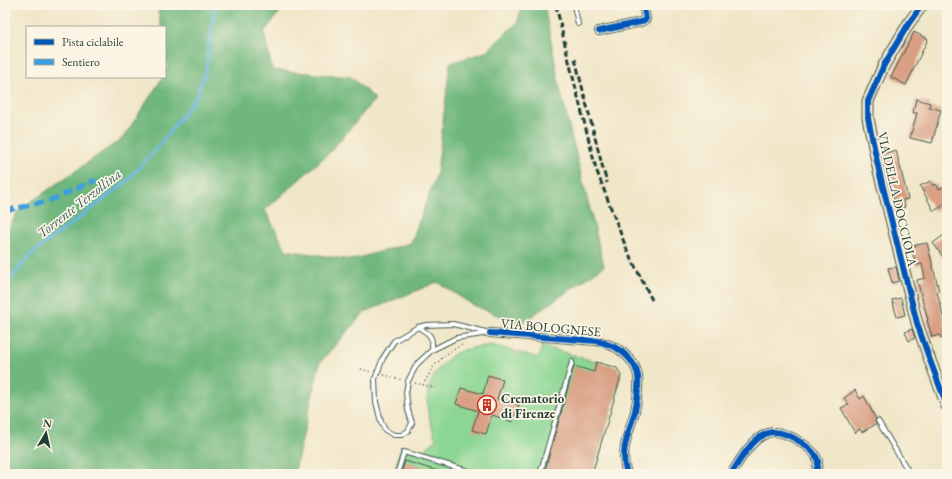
<svg xmlns="http://www.w3.org/2000/svg" width="952" height="479" font-family="'EB Garamond',serif">
  <style>
    .green { fill: #8bd693; stroke: #558a64 }
    .forest { fill: #70b77d; stroke: #487a58 }
    .lines { fill: none; stroke-linecap: round; stroke-linejoin: round }
    .stream { stroke: #69b6e3; stroke-width: 3 }
    .building { fill: #d89f83 }
    .lane-casing { stroke: #3e564a; stroke-width: 6 }
    .street-casing { stroke: #3e564a; stroke-width: 10 }
    .secondary-casing { stroke: #3e564a; stroke-width: 13 }
    .path { stroke: #3e564a; stroke-width: 1.5; stroke-dasharray: 1 3; stroke-linecap: butt }
    .lane { stroke: #fff; stroke-width: 4 }
    .street { stroke: #fff; stroke-width: 8 }
    .secondary { stroke: #fae7c3; stroke-width: 11 }
    .rail { stroke: #1f3d34; stroke-width: 3; stroke-dasharray: 6 3; stroke-linecap: butt }
    .quiet { stroke: #3c9ee2; stroke-width: 5; stroke-dasharray: 10 5; stroke-linecap: butt }
    .cycleway-casing { stroke: #fcf5e5; stroke-width: 8 }
    .cycleway { stroke: #0057b8; stroke-width: 6 }
    .labels { text-anchor: middle; stroke-width: 3.5; stroke-linejoin: round; paint-order: stroke }
    .street-label { font-size: 13px; fill: #1f3d34; stroke: #fcf5e5 }
    .poi-label { font-size: 13px; font-weight: bold; fill: #1f3d34; stroke: #fcf5e5; text-anchor: start }
    .water-label { font-size: 14px; font-style: italic; fill: #325b60; stroke: #fcf5e5 }
  </style>
  <rect width="100%" height="100%" fill="#fcf5e5"/>
  <filter id="ink" filterUnits="userSpaceOnUse"><feTurbulence type="fractalNoise" baseFrequency=".025" numOctaves="2"/><feDisplacementMap in="SourceGraphic" scale="8" xChannelSelector="R" yChannelSelector="G"/><feConvolveMatrix kernelMatrix="1 2 1 2 8 2 1 2 1" color-interpolation-filters="sRGB"/></filter>
  <filter id="wash" filterUnits="userSpaceOnUse"><feTurbulence type="fractalNoise" baseFrequency=".012" numOctaves="4" result="noise"/><feDisplacementMap in="SourceGraphic" scale="16" xChannelSelector="R" yChannelSelector="G"/><feGaussianBlur stdDeviation="0.9" result="paint"/><feColorMatrix in="noise" values="0 0 0 0 0 0 0 0 0 0 0 0 0 0 0 0 0 1.4 0 .05"/><feComposite in="paint" operator="in"/></filter>
  <g filter="url(#wash)">
    <rect width="100%" height="100%" fill="#f0e6c8"/>
    <!-- green -->
    <path class="green" d="M 491,345 L 539,358 L 542,346 L 617,368 L 621,376 L 592,474 L 393,474 L 401,449 L 420,453 L 436,440 C 426,411 420,387 444,363 C 447,360 450,357 453,355 C 463,348 480,347 491,345 Z"/>
    <!-- forest -->
    <path class="forest" d="M 150,5 L 285,5 L 264,32 L 272,70 L 351,77 L 375,99 L 331,151 L 265,210 L 286,250 L 351,260 L 411,243 L 437,173 L 450,63 L 486,52 L 518,22 L 522,5 L 544,5 L 561,94 L 604,266 L 564,294 L 520,324 L 473,305 L 437,282 L 365,312 L 320,362 L 294,474 L 5,474 L 5,235 L 19,210 L 123,138 L 163,77 L 165,77 L 165,74 L 168,68 L 165,48 L 165,27 L 161,27 L 158,8 Z"/>
    <g class="lines">
      <!-- stream -->
      <path class="stream" d="M 5,286 L 30,255 L 124,184 L 160,145 L 196,97 L 206,70 L 212,23 L 216,5"/>
    </g>
    <g id="blocks">
      <!-- building -->
      <path class="building" d="M 914,32 L 928,39 L 906,85 L 891,77 Z
        M 916,99 L 930,103 L 929,107 L 941,110 L 932,143 L 910,138 L 917,113 L 913,113 Z
        M 896,150 L 908,199 L 903,200 L 905,207 L 896,209 L 883,154 Z
        M 931,181 L 933,186 L 936,184 L 939,189 L 947,185 L 947,203 L 934,211 L 920,186 Z
        M 947,233 L 947,263 L 933,243 Z
        M 927,243 L 939,291 L 937,292 L 947,332 L 947,336 L 941,338 L 940,335 L 932,337 L 927,320 L 928,320 L 917,280 L 925,278 L 922,264 L 916,265 L 911,246 Z
        M 896,267 L 899,281 L 892,283 L 888,268 Z
        M 901,298 L 905,315 L 897,317 L 892,300 Z
        M 912,329 L 915,338 L 909,341 L 905,332 Z
        M 596,362 L 617,368 L 621,376 L 592,474 L 544,474 L 574,366 L 594,372 Z
        M 488,375 L 503,380 L 497,399 L 519,405 L 513,422 L 492,415 L 486,434 L 472,430 L 478,411 L 456,404 L 461,388 L 483,394 Z
        M 855,390 L 860,399 L 864,396 L 876,419 L 875,421 L 876,424 L 862,432 L 860,429 L 855,433 L 841,408 L 849,404 L 844,398 Z
        M 405,461 L 441,472 L 440,474 L 401,474 Z"/>
    </g>
  </g>
  <g filter="url(#ink)">
    <use href="#blocks" fill-opacity="0" stroke="#3e564a" stroke-width="1"/>
    <g class="lines">
      <!-- lane casing -->
      <g class="lane-casing">
        <path id="lane" d="M 574,5 L 578,24
          M 453,324 L 490,333 L 456,338 L 432,350 L 417,364 L 408,381 L 406,393 L 408,410 L 412,423 L 408,431 L 402,435 L 394,435 L 385,430 L 381,422 L 376,402 L 375,379 L 383,358 L 394,341 L 418,327 L 426,325 Z
          M 418,327 C 430,334 433,336 432,350
          M 878,421 L 910,474
          M 397,474 L 404,452 L 478,474
          M 540,474 L 572,362"/>
      </g>
      <!-- street casing -->
      <g class="street-casing">
        <path id="street" d="M 599,31 L 641,22 L 646,19 L 644,9 L 641,5
          M 490,333 L 597,341 C 602,342 607,344 612,346 C 622,350 634,361 637,372 C 640,380 637,402 635,411 C 629,434 619,450 627,474
          M 731,474 C 738,463 750,442 762,436 C 765,434 770,432 774,432 C 787,432 816,448 818,462 C 818,465 816,470 816,474"/>
      </g>
      <!-- secondary casing -->
      <g class="secondary-casing">
        <path id="secondary" d="M 922,5 L 909,23 L 884,65 L 868,101 L 868,118 L 879,171 L 917,323 L 928,355 L 947,406"/>
      </g>
      <!-- path -->
      <path class="path" d="M 361,369 L 371,372
        M 384,375 L 402,380
        M 415,383 L 436,388
        M 423,385 L 434,366 L 445,355 L 463,344"/>
      <!-- lane -->
      <use href="#lane" class="lane"/>
      <!-- street -->
      <use href="#street" class="street"/>
      <!-- secondary -->
      <use href="#secondary" class="secondary"/>
      <!-- rail -->
      <path class="rail" d="M 556,5 L 566,49 L 596,169 L 627,250 L 652,300
        M 575,59 L 602,165 L 607,183"/>
      <!-- quiet -->
      <path class="quiet" d="M 5,211 L 51,200 L 96,180"/>
      <!-- cycleway casing -->
      <g class="cycleway-casing">
        <path id="cycleway" d="M 922,5 L 909,23 L 884,65 L 868,101 L 868,118 L 879,171 L 917,323 L 928,355 L 947,406
          M 599,31 L 641,22 L 646,19 L 644,9 L 641,5
          M 490,333 L 597,341 C 602,342 607,344 612,346 C 622,350 634,361 637,372 C 640,380 637,402 635,411 C 629,434 619,450 627,474
          M 731,474 C 738,463 750,442 762,436 C 765,434 770,432 774,432 C 787,432 816,448 818,462 C 818,465 816,470 816,474"/>
      </g>
      <!-- cycleway -->
      <use href="#cycleway" class="cycleway"/>
    </g>
  </g>
  <!-- icons -->
  <defs>
    <g id="building-ring" transform="scale(1)"><circle r="9.5" fill="#fcf5e5" stroke="#c8321e" stroke-width="1.5"/><path d="M-4-6H4V6H1V3H-1V6H-4ZM-2.5-4.3h1.7v1.8h-1.7ZM.8-4.3h1.7v1.8H.8ZM-2.5-1h1.7V.8h-1.7ZM.8-1h1.7V.8H.8Z" fill="#c8321e"/></g>
  </defs>
  <g fill-rule="evenodd">
    <use href="#building-ring" x="487" y="405"/>
  </g>
  <g class="labels">
    <!-- street labels -->
    <g class="street-label">
      <text transform="translate(898 199) rotate(77)" y="5">VIA DELLA DOCCIOLA</text>
      <text transform="translate(551 327) rotate(5)" y="5">VIA BOLOGNESE</text>
    </g>
    <!-- poi labels -->
    <g class="poi-label">
      <text x="501" y="403">Crematorio<tspan x="501" dy="15">di Firenze</tspan></text>
    </g>
    <!-- water labels -->
    <g class="water-label">
      <text transform="translate(79 203) rotate(-38)" y="5">Torrente Terzollina</text>
    </g>
  </g>
  <!-- margin -->
  <rect width="952" height="479" fill="none" stroke="#fcf5e5" stroke-width="20"/>
  <!-- legend -->
  <rect x="26" y="26" width="140" height="52" fill="#fcf5e5" stroke="#a4ab9e"/>
  <rect x="34" y="39" width="20" height="6" fill="#0057b8" stroke="#a4ab9e"/>
  <text x="62" y="46" font-size="12" fill="#1f3d34">Pista ciclabile</text>
  <rect x="34" y="59" width="20" height="6" fill="#3c9ee2" stroke="#a4ab9e"/>
  <text x="62" y="66" font-size="12" fill="#1f3d34">Sentiero</text>
  <!-- north arrow -->
  <g transform="translate(46 433) rotate(9)" stroke="#fcf5e5" stroke-width="3" paint-order="stroke">
  <path d="M0-3L7 15L0 10L-7 15Z" fill="#1f3d34"/>
  <text y="-6" font-size="11" font-weight="bold" text-anchor="middle" fill="#1f3d34">N</text>
  </g>
</svg>
